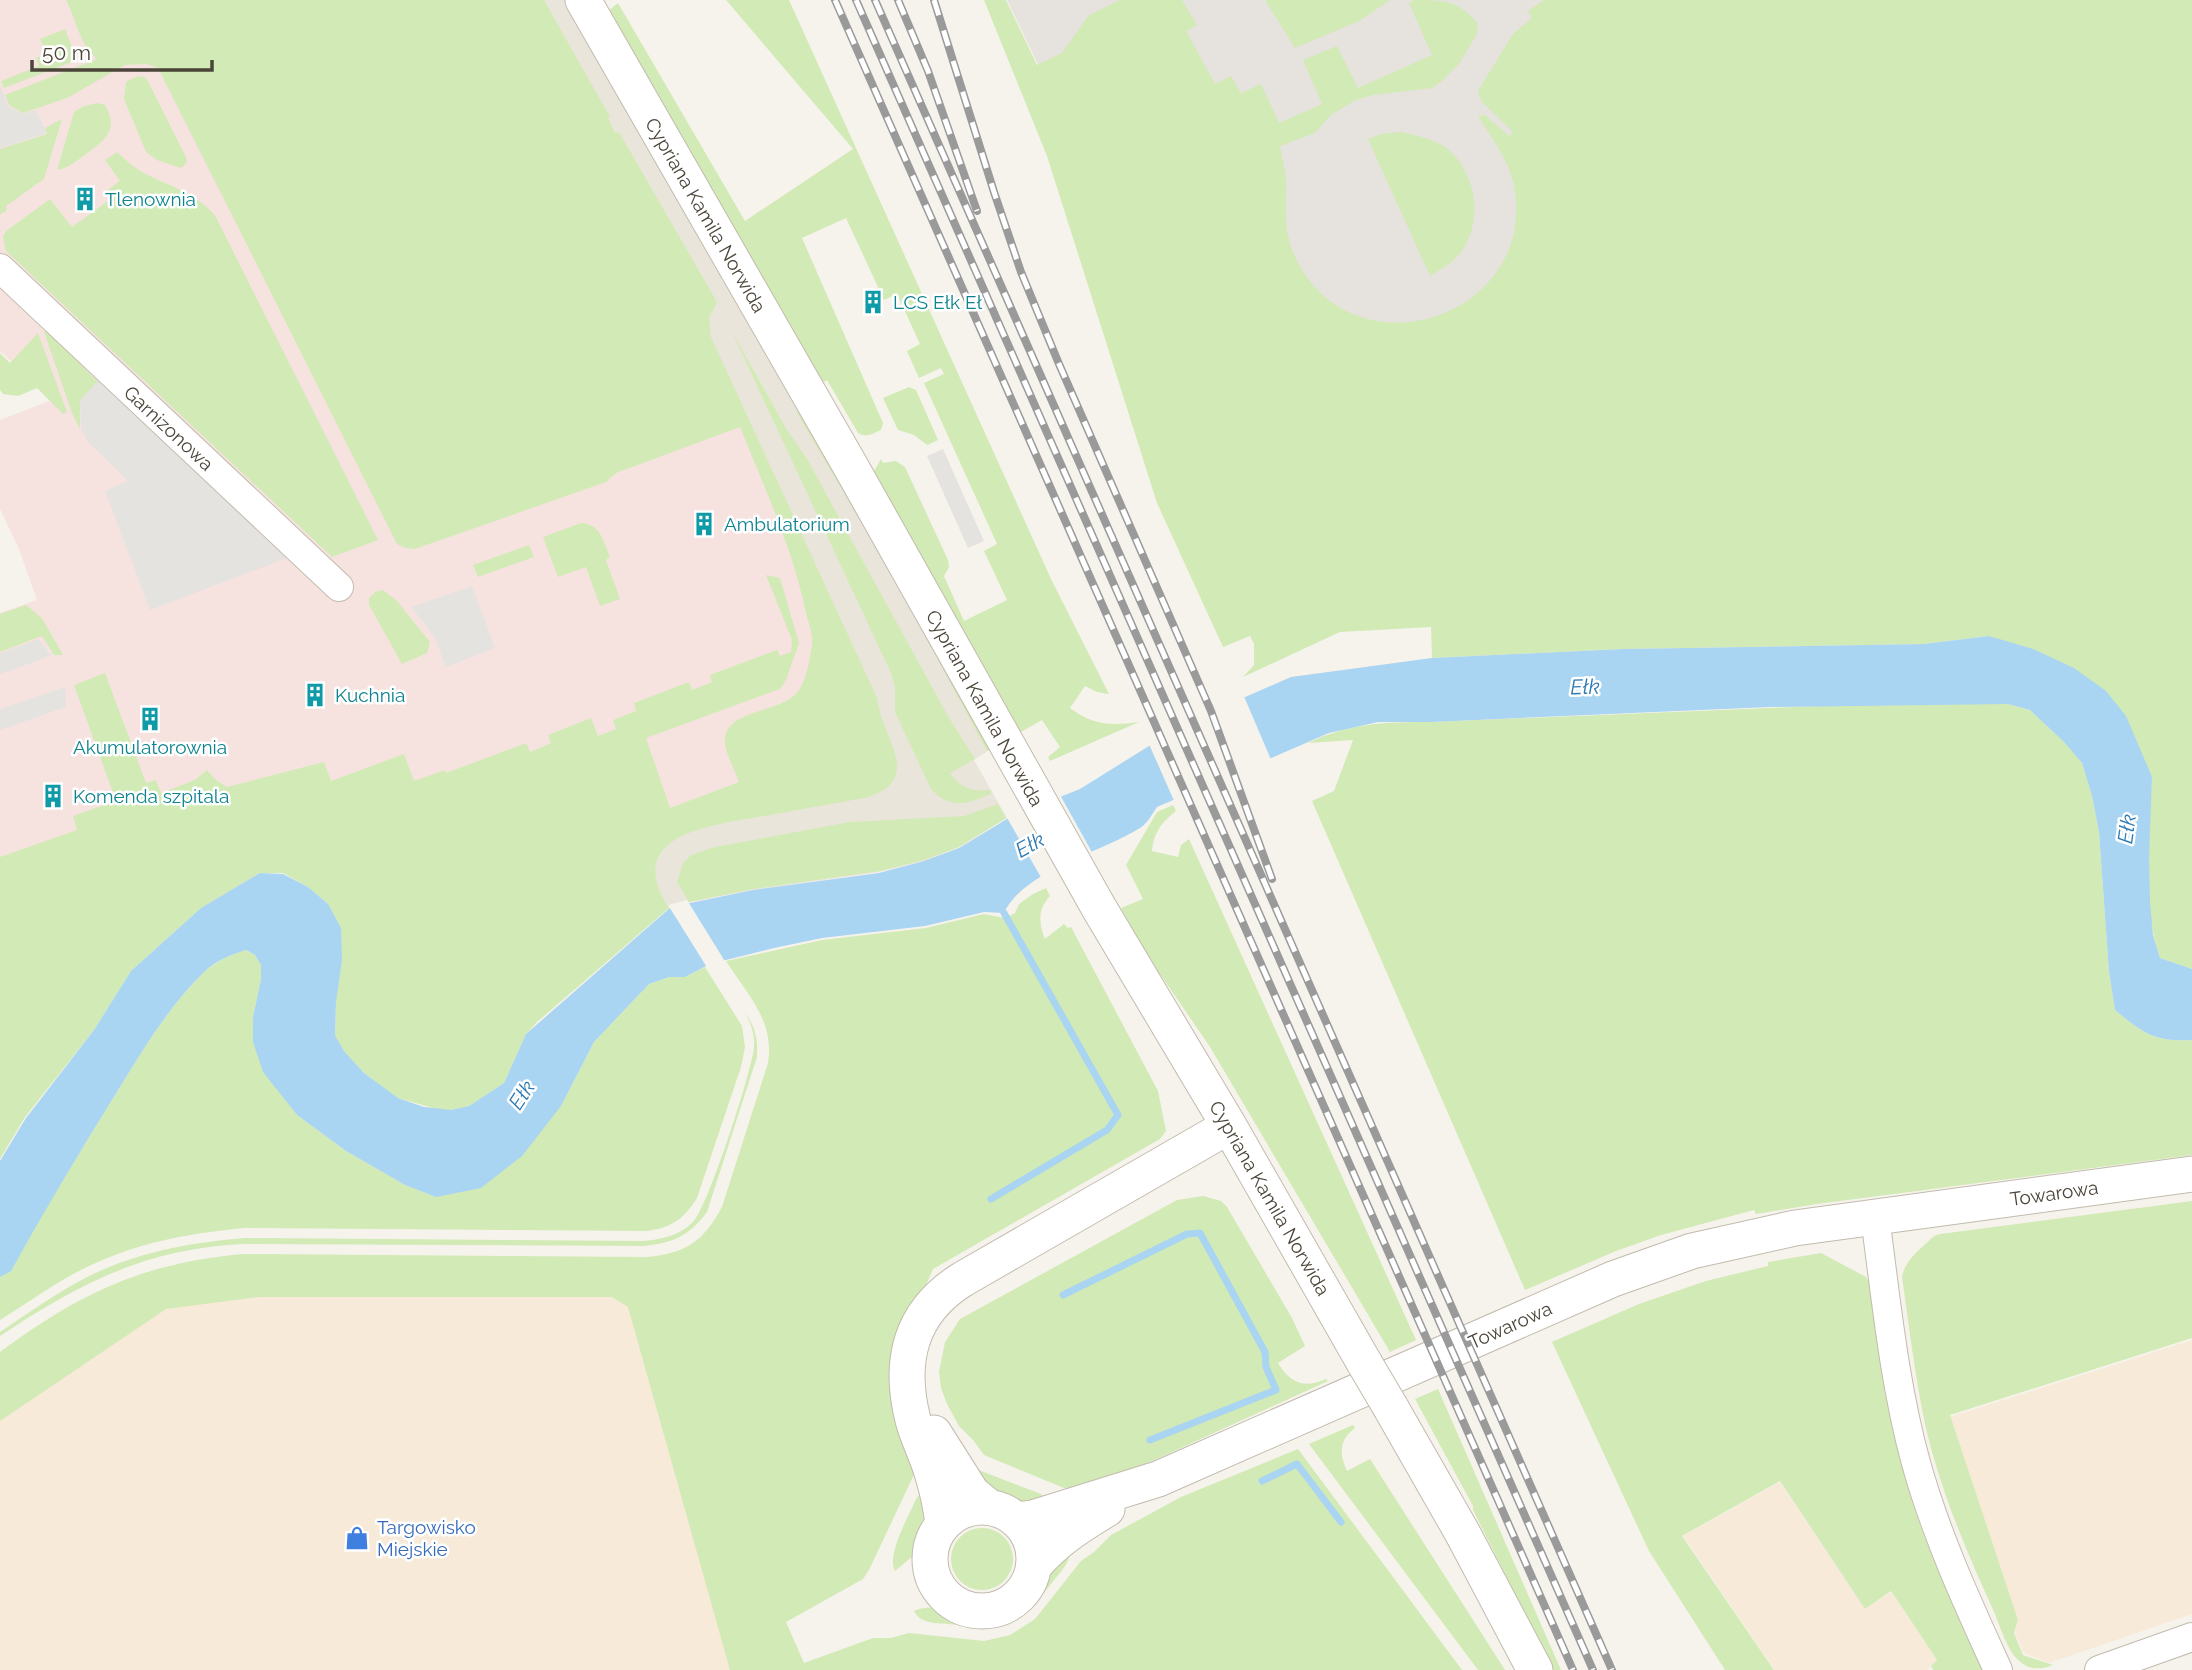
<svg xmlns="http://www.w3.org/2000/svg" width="2192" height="1670" font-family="Raleway,sans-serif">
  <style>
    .residential { fill: #eae5da }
    .commercial { fill: #f7ead8 }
    .industrial { fill: #e6e2dd }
    .medical { fill: #f6e3e0 }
    .green { fill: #d2eab5 }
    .parking { fill: #e5e3e0 }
    .water { fill: #a9d4f2 }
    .pier { fill: #f6f3ec }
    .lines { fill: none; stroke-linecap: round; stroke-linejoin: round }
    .stream { stroke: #a9d4f2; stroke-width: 7 }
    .minor-casing { stroke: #c2bbae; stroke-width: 30 }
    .tertiary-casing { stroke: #c2bbae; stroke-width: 37 }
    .minor { stroke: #fff; stroke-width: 28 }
    .tertiary { stroke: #fff; stroke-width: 35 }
    .rail-casing { stroke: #9a9a9a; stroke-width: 8 }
    .rail { stroke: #fff; stroke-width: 5; stroke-dasharray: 16; stroke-linecap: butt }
    .tertiary-bridge-casing { stroke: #c2bbae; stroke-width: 37; stroke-linecap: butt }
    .tertiary-bridge { stroke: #fff; stroke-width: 35 }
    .labels { text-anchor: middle; stroke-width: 5; stroke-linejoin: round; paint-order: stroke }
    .culture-label { font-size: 19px; fill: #0d838f; stroke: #fff; text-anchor: start }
    .street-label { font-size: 19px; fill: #4b4439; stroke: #fff }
    .shop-label { font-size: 19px; fill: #366cbe; stroke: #fff; text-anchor: start }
    .water-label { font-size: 21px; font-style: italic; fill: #2e7ab2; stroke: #fff }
  </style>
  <rect width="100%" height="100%" fill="#f6f3ec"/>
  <!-- residential -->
  <path class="residential" d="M 129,0 L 568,0 L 991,749 L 974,760 L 1007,818 L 959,847 L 924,861 L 879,872 L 753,890 L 671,906 L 668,909 Z"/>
  <!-- commercial -->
  <path class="commercial" d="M 639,1279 L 751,1670 L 0,1670 L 0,1405 L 151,1295 Z
    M 2192,1340 L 2192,1614 L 2049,1663 L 2024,1653 L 2015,1633 L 2018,1621 L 1950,1417 Z
    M 1780,1482 L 1865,1609 L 1891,1592 L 1937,1660 L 1927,1670 L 1775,1670 L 1683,1536 Z"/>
  <!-- industrial -->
  <path class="industrial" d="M 1007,0 L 1633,0 L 1427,488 L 1070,131 Z"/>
  <!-- medical -->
  <path class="medical" d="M 0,0 L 129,0 L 742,425 L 877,744 L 488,885 L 311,860 L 0,884 L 0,613 L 37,600 L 19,549 L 0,509 L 0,420 L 52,400 L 0,351 Z"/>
  <!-- green -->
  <path class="green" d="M 66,0 L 544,0 L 610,117 L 608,118 L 615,133 L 619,132 L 717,302 L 709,318 L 711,337 L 877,698 C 881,737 927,781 864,798 C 831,804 797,810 764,816 C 715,825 620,833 669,908 L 537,1022 L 526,1034 L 504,1083 L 469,1106 L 451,1110 L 440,1110 L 398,1098 L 364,1073 L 344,1051 L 335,1035 L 336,1002 L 328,904 L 308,887 L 283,873 L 260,873 L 201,908 L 131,971 L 94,1030 L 25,1117 L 0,1159 L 0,857 L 77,830 L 73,816 L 116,801 L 74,685 L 105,673 L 146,783 L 156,780 L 161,793 L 195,780 L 207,770 L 216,780 L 227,787 L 324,762 L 331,781 L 404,754 L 414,781 L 445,770 L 446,773 L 526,743 L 530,752 L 551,743 L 548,735 L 591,718 L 598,736 L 616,729 L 613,720 L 636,711 L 634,703 L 689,682 L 692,690 L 712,682 L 710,675 L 777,650 L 780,656 L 791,652 L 792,640 L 766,575 L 780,578 L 799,643 L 786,680 L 780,689 L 646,738 L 670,808 L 739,782 C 735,770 723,750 725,737 C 730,708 784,713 799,690 C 807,678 810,658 812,644 C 813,634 808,622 806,613 C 793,549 764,487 740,427 L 616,473 L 606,482 L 415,549 L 405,548 L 397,544 L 158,68 L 146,64 L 125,65 L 67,98 L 23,113 L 9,105 L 5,95 L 97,59 C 79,44 77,21 66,0 Z
    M 726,0 L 789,0 L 1051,579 L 1109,694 L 1097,692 L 1085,686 L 1070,708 C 1092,725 1111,726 1139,722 L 1050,761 L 1048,757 L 1060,747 L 1042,720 L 1019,733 L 873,473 L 881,459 L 883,463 L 896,461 L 905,467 L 948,560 L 949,567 L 944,576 L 964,621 L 1007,600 L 984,551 L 997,544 L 924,383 L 944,374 L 941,368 L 919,378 L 907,351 L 920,344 L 897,294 L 884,300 L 846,218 L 802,238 L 883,423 L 881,430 C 872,434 867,438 858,433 L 827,380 L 818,386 L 605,14 L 618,3 L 745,221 L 853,149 Z
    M 984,0 L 1006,0 L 1037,65 L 1062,53 L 1088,16 L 1120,0 L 1182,0 L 1197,25 L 1186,31 L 1215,84 L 1231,76 L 1241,93 L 1261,84 L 1279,123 L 1322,104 L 1303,60 L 1337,46 L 1358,88 L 1432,55 L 1409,3 L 1414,0 C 1445,0 1458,0 1478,24 L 1476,36 L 1459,64 L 1442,81 L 1432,88 L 1373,95 L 1354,101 L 1331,115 L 1315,133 L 1280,146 C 1282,158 1286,171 1286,183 C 1286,213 1283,232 1297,261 C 1358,379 1543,314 1513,181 C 1507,157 1491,137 1478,116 L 1485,115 L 1509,136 L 1513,132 L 1481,101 L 1478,91 L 1513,34 L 1532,18 L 1528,11 L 1544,0 L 2192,0 L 2192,969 L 2160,958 C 2141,902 2149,836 2152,777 L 1989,636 L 1924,644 L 1623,649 L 1432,658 L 1431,627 L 1340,632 L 1243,677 L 1254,665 L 1254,644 L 1250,636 L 1223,647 L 1157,503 L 1047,156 Z
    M 1265,0 L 1390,0 L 1361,20 L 1295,48 Z
    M 65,29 L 77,60 L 4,88 L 1,81 L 39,66 L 36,58 L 46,54 L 40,39 Z
    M 138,76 L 144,77 L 148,81 L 186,157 L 187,162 L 181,168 L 157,160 L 146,152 L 124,99 L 126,82 Z
    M 97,103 L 105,105 C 119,129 106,140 86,154 C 76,161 69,168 57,170 L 74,112 L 84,106 Z
    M 62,119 L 44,179 L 6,206 L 7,210 L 0,215 L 0,149 L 47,134 L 45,128 Z
    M 1401,132 C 1418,136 1438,139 1451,152 C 1479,179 1483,228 1457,257 C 1449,265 1439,270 1430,276 L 1368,139 L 1381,134 Z
    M 117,152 C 124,158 131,165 139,170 C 165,186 196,191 216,217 L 378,540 L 332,557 L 6,251 L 3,237 L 6,231 L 50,199 L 72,227 L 111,199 L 106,191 L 120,181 L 105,160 Z
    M 46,330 L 98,382 L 80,400 L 80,429 L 72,413 L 44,332 Z
    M 731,330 L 787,430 L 807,459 L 949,718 L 975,759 L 950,773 C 960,788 972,792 990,790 L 991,794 C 968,804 950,810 931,789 L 895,712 L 895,687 L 891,673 Z
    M 38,333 L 67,412 L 63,414 L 37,388 L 18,396 L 3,394 L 0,390 L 0,353 L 10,363 Z
    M 909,387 L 916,390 L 938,440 L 927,445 L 914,435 L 898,430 L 883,398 Z
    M 802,410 L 990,749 L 987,751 L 890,571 L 797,413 Z
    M 581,523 C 601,524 603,541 610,557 L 606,560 L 620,599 L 600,606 L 586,567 L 558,577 L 543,537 Z
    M 529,545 L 534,557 L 478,577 L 473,565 Z
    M 383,590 L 397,601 L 430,642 L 427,653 L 402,664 L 369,605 L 369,598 L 375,592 Z
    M 26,605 L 42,618 L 63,655 L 54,655 L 42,636 L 0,652 L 0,614 Z
    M 1866,704 L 2008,704 L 2030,710 L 2064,742 L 2082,763 L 2092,796 L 2099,832 L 2109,972 L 2115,1010 C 2143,1033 2154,1042 2192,1040 L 2192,1155 L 1817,1204 L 1756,1214 L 1754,1210 L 1661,1235 L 1616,1251 L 1525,1290 L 1312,801 L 1334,791 L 1353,740 L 1308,743 C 1350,723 1385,722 1431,722 Z
    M 998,804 L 1006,818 L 959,847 L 924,860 L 880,871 L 753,889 L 689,902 L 677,882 L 683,863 L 691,855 L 715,847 L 850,822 L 964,816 Z
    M 1173,805 L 1176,811 C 1161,823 1154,832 1152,851 L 1178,857 L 1181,845 L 1189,839 L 1416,1340 L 1390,1352 L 1210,1047 L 1145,952 L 1121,908 L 1143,899 L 1126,865 L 1157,812 Z
    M 1046,888 L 1050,896 C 1037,910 1039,923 1045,939 L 1064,924 L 1068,928 L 1071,927 L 1158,1091 L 1166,1131 L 1160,1139 L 933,1269 L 926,1285 L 905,1312 L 893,1348 L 919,1464 L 869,1570 L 863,1579 L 786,1622 L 804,1663 L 873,1638 L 891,1638 L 909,1633 L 984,1641 L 1010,1635 L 1035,1619 L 1081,1561 L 1094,1552 L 1111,1535 L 1181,1497 L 1298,1449 L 1462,1670 L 730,1670 L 628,1307 L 612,1297 L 257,1297 L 166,1309 L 0,1421 L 0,1352 C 80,1293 143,1263 243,1254 L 647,1257 C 686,1253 703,1242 722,1207 L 768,1063 C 775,1021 747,994 726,961 L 822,940 L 926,928 L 984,914 L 1005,918 L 1015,913 L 1019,904 L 1033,894 Z
    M 245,950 L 255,955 L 261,965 L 261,979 L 253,1017 L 264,1072 L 297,1115 L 346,1151 L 405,1185 L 436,1197 L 561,1106 L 594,1042 L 649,984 L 669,977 L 685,977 L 705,967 L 742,1026 L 745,1047 L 741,1067 L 697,1198 C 684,1219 671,1228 647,1231 L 244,1228 C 194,1233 145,1241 98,1262 C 63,1277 32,1300 0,1320 L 0,1277 L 11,1270 C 44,1210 79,1153 115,1095 C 141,1053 168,1007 203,973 C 215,962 230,955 245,950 Z
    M 745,1012 C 755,1027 758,1038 757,1057 L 707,1212 C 688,1237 673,1243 642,1246 L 245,1244 C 147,1248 80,1283 0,1336 L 0,1332 C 33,1310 66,1286 102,1270 C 148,1250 196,1242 245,1238 L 644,1241 C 662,1239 679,1236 693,1222 C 708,1207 751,1073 754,1048 C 755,1034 751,1024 745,1012 Z
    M 1203,1196 L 1221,1201 L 1227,1207 L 1292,1318 L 1305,1346 L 1278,1363 C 1290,1383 1304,1389 1326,1379 L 1328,1381 L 1139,1467 L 1075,1488 L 1064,1488 L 984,1455 L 973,1440 L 959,1426 L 947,1404 L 941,1388 L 939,1372 L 945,1342 L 960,1319 L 1177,1200 Z
    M 2192,1201 L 2192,1338 L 1950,1415 L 2018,1620 L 2014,1633 L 2023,1655 L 2053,1665 C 2040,1670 2029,1670 2019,1661 C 2007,1650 2001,1629 1995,1614 C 1967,1553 1940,1490 1925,1424 C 1915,1376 1909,1326 1902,1277 C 1905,1259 1922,1248 1934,1236 L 1940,1234 Z
    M 1821,1253 L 1866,1277 L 1869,1282 C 1881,1368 1893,1451 1923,1533 C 1940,1579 1964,1623 1982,1670 L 1933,1670 L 1931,1666 L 1937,1660 L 1891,1591 L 1865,1609 L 1780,1481 L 1682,1536 L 1774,1670 L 1725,1670 L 1649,1551 L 1552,1342 L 1639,1304 L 1706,1281 L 1768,1266 L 1768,1262 Z
    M 1438,1389 L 1561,1670 L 1553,1670 L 1473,1510 L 1473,1506 L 1415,1399 Z
    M 1353,1425 L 1355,1428 C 1339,1440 1339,1454 1347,1471 L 1370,1459 L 1505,1670 L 1478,1670 L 1309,1444 Z
    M 976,1469 L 1041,1494 L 1047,1499 L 1014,1506 L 992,1497 Z
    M 921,1493 L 928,1526 L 914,1555 L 895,1571 C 886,1555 909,1516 916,1499 Z
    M951 1559a31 31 0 1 1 62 0a31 31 0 1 1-62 0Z
    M 1071,1552 C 1068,1565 1059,1574 1051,1584 C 1016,1628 1003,1630 948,1624 C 935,1623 921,1624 914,1611 C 949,1597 968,1632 1008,1615 C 1034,1604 1032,1589 1045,1570 C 1050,1563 1063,1557 1071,1552 Z"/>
  <!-- parking -->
  <path class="parking" d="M 0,84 L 8,106 L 23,114 L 36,110 L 47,133 L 0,148 Z
    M 101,378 L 290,557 L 150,610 L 105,491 L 128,481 L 87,441 L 81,428 L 80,400 Z
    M 943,449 L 984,541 L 968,548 L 927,456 Z
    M 472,586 L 495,648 L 446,667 L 434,636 L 411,607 Z
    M 39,639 L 51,656 L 0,674 L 0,653 Z
    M 65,687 L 66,707 L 0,730 L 0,709 Z"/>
  <!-- water -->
  <path class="water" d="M 1989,636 L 2033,649 L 2074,668 L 2106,691 L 2126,716 L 2152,777 L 2149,857 L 2150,902 L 2153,935 L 2160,958 L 2192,969 L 2192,1040 C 2154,1042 2143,1033 2115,1010 L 2109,972 L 2099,832 L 2092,796 L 2082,763 L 2064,742 L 2030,710 L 2008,704 L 1769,707 L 1431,722 L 1378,722 L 1329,733 L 1157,807 C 1152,814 1147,824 1140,828 C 1102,852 1023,871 1004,913 L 984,912 L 925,926 L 822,938 L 774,948 L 710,964 L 685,977 L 669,977 L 649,984 L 594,1042 L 561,1106 L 522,1156 L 481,1188 L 436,1197 L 405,1185 L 346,1151 L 297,1115 L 263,1072 L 253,1042 L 253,1017 L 261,979 L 261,965 L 255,955 L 246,950 C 230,955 215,961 203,973 C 168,1007 141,1053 115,1095 C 79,1153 44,1211 11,1271 L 0,1277 L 0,1161 L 26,1118 L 94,1030 L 131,971 L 201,908 L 260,873 L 283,874 L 308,887 L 328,904 L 341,928 L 342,960 L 336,1002 L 335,1035 L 344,1051 L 364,1073 L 398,1098 L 424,1107 L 451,1110 L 469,1106 L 504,1083 L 526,1034 L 671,907 L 753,890 L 879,873 L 924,861 L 959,848 L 1012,816 L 1080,789 L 1149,746 L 1218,709 L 1291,677 L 1432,658 L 1623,649 L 1924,644 Z"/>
  <!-- pier -->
  <path class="pier" d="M 1243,694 L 1272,762 L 1175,803 L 1148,742 Z
    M 1059,793 L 1093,854 L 1043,881 L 1006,816 Z
    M 687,900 L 726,963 L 708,969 L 668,905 Z"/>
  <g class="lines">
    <!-- stream -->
    <path class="stream" d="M 991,1199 L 1107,1130 L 1118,1115 L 1004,913
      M 1063,1295 L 1187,1234 L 1200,1233 L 1265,1352 L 1266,1367 L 1276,1390 L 1150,1440
      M 1262,1481 L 1297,1464 L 1341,1522"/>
    <!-- minor casing -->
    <g class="minor-casing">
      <path id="minor" d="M 0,268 L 339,587
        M 1875,1217 C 1886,1299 1894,1383 1916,1463 C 1936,1535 1967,1602 1998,1670
        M 2099,1670 L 2192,1637"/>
    </g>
    <!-- tertiary casing -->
    <g class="tertiary-casing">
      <path id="tertiary" d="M 583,0 L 851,467 L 1099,908 L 1229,1126 L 1365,1364
        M 1391,1408 L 1463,1534 L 1535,1670
        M 934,1433 L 972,1493 L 989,1507
        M930 1559a52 52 0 1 1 104 0a52 52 0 1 1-104 0Z
        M 1016,1520 L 1033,1518 L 1158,1479 L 1613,1279 L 1692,1251 L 1795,1228 L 2192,1174
        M 943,1524 C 941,1508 938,1492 933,1476 C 928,1457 918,1439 913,1420 C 898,1361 910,1312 963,1279 L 1229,1126
        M 1034,1566 C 1055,1541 1079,1526 1107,1509"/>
    </g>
    <!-- minor -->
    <use href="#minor" class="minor"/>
    <!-- tertiary -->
    <use href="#tertiary" class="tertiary"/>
    <!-- rail casing -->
    <g class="rail-casing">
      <path id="rail" d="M 835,0 L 1573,1670
        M 856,0 L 1593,1670
        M 875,0 L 1612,1670
        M 898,0 L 928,71 L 977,211
        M 934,0 L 994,192 L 1021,272 L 1059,364 L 1211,711 L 1272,879"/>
    </g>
    <!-- rail -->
    <use href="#rail" class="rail"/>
    <!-- tertiary-bridge casing -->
    <g class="tertiary-bridge-casing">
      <path id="tertiary-bridge" d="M 1365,1364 L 1391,1408"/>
    </g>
    <!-- tertiary-bridge -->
    <use href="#tertiary-bridge" class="tertiary-bridge"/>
  </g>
  <!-- icons -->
  <defs>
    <g id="building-bare" transform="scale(1.89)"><path d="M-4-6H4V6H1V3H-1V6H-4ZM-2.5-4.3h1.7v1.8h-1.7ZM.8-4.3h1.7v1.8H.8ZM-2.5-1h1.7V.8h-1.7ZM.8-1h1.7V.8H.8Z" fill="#0f9aa8" stroke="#fff" stroke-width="2.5" paint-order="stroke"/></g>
    <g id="shop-bare" transform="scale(1.89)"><path d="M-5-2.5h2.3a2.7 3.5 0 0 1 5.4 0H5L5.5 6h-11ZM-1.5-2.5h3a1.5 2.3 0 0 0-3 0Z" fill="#3f7fe0" stroke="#fff" stroke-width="2.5" paint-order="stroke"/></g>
  </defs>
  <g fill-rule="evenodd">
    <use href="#building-bare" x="85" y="199"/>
    <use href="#building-bare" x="873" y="302"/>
    <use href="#building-bare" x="704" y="524"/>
    <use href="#building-bare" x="315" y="695"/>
    <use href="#building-bare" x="150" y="719"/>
    <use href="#building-bare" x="53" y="796"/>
    <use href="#shop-bare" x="357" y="1538"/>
  </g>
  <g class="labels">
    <!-- culture labels -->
    <g class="culture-label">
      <text x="105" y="206">Tlenownia</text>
      <text x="893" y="309">LCS Ełk Eł</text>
      <text x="724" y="531">Ambulatorium</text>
      <text x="335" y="702">Kuchnia</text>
      <text x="150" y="754" text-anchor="middle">Akumulatorownia</text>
      <text x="73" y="803">Komenda szpitala</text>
    </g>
    <!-- street labels -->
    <g class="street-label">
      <text transform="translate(706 215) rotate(60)" y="7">Cypriana Kamila Norwida</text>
      <text transform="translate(169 428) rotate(43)" y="7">Garnizonowa</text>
      <text transform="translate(985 708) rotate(61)" y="7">Cypriana Kamila Norwida</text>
      <text transform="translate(2054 1193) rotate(-8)" y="7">Towarowa</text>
      <text transform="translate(1270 1198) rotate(60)" y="7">Cypriana Kamila Norwida</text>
      <text transform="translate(1510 1325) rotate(-24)" y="7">Towarowa</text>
    </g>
    <!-- shop labels -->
    <g class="shop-label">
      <text x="377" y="1534">Targowisko<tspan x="377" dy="22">Miejskie</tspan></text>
    </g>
    <!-- water labels -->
    <g class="water-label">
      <text transform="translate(1585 687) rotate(-2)" y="7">Ełk</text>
      <text transform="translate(2127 829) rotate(-82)" y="7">Ełk</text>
      <text transform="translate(1030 845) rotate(-29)" y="7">Ełk</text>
      <text transform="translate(522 1095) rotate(-57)" y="7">Ełk</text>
    </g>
  </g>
  <!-- scale -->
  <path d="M32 60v10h180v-10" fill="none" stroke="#4b4439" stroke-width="3.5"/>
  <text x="42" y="60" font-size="21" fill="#4b4439" stroke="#ffffff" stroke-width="5" paint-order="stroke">50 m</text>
</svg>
